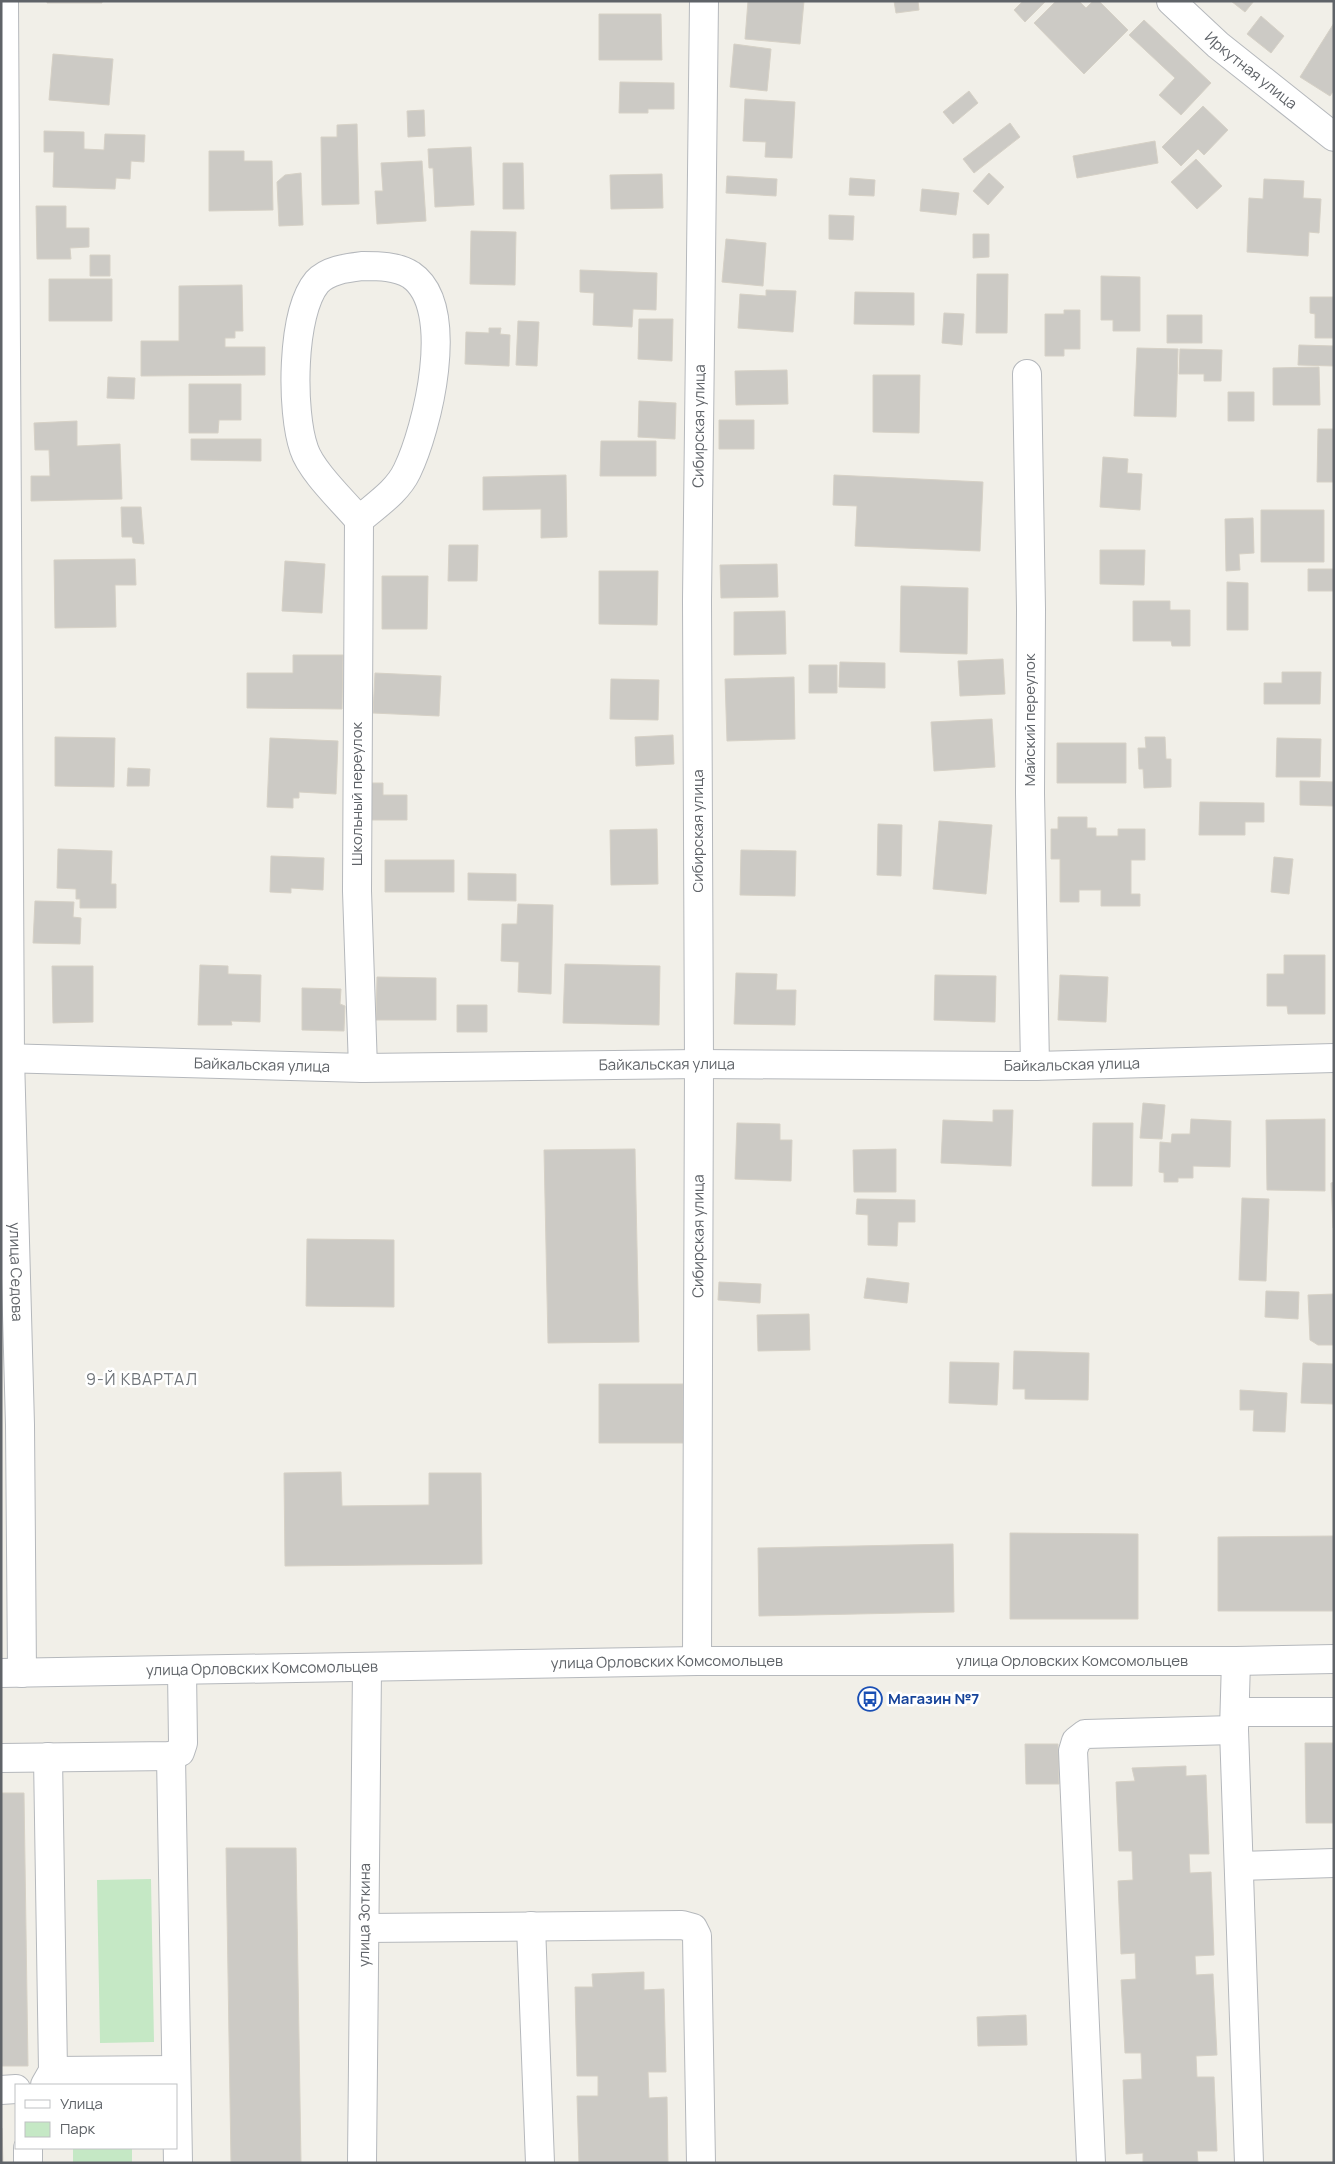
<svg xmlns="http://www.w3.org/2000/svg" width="1335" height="2164" font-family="Manrope,sans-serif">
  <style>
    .green { fill: #c5e8c5 }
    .building { fill: #cccac5; stroke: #d6d1c6 }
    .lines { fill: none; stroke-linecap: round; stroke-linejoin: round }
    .minor-casing { stroke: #b5b8bc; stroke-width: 30 }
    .minor { stroke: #fff; stroke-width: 28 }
    .labels { text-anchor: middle; stroke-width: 5; stroke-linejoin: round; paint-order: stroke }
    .street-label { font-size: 15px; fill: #5f6368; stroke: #fff }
    .transit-label { font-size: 15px; font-weight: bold; fill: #164399; stroke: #fff; text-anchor: start }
    .neighbourhood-label { font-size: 16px; letter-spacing: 1px; fill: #70757a; stroke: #fff }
  </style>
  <rect width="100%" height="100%" fill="#f1efe8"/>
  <!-- green -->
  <path class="green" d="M 151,1879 L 154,2042 L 100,2043 L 97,1880 Z
    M 73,2148 L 132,2148 L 132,2163 L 73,2163 Z"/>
  <!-- building -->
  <path class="building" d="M 47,1 L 102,1 L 102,3 L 47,3 Z
    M 748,1 L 804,1 L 800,44 L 745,39 Z
    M 894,1 L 918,1 L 919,10 L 896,13 Z
    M 1023,1 L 1046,1 L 1025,22 L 1014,10 Z
    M 1056,1 L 1079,1 L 1086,8 L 1093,1 L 1099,1 L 1128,30 L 1084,74 L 1034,23 Z
    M 1231,1 L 1254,1 L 1245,12 Z
    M 599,14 L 661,14 L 662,60 L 599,60 Z
    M 1261,16 L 1284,36 L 1271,53 L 1247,34 Z
    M 1144,20 L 1211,83 L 1181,115 L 1159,95 L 1175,78 L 1129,35 Z
    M 1334,23 L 1334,90 L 1330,96 L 1300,77 Z
    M 734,44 L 771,49 L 767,91 L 730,87 Z
    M 53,54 L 113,59 L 109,105 L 49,100 Z
    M 620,82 L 674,83 L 674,109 L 648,109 L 648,113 L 619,113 Z
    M 969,91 L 978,103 L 953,124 L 943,112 Z
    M 745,99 L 795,102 L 792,158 L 765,157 L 766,142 L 743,141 Z
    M 1203,106 L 1228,130 L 1204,155 L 1198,149 L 1181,166 L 1162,147 Z
    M 424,110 L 425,136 L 408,137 L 407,111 Z
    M 1010,123 L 1020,137 L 974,173 L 963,159 Z
    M 357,124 L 359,204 L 322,205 L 321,137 L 337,137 L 337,125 Z
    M 44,131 L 84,132 L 84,149 L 104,150 L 105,134 L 145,135 L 144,162 L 131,161 L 130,179 L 116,178 L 115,189 L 53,187 L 54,152 L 44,152 Z
    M 1155,141 L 1158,163 L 1077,178 L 1073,156 Z
    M 471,147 L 474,205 L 435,207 L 433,168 L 429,168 L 428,149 Z
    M 209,151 L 244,151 L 244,161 L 272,161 L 273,210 L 209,211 Z
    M 1196,159 L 1222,186 L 1197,209 L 1171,182 Z
    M 422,161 L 426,221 L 377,224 L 375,191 L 383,191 L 381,163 Z
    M 503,163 L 523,163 L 524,209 L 503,209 Z
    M 301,173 L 303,225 L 279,226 L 277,182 L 285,175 Z
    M 989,173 L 1004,187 L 988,205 L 973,191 Z
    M 662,174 L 663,208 L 611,209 L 610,175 Z
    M 727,176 L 777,179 L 776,196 L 726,193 Z
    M 850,178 L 875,180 L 874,196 L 849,195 Z
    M 1264,179 L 1304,181 L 1303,198 L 1321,199 L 1319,233 L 1309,232 L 1308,256 L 1247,252 L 1249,198 L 1263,199 Z
    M 922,189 L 959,193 L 956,215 L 920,211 Z
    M 36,206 L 66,206 L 66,228 L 89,228 L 89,247 L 70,248 L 71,259 L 37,259 Z
    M 829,215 L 854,216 L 853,240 L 829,239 Z
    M 471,231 L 516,232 L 515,285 L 470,284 Z
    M 973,234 L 989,234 L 989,257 L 973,258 Z
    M 726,239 L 766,243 L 763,286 L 722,282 Z
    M 90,255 L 110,255 L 110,276 L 90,276 Z
    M 580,270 L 657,273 L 656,310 L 633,309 L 632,327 L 593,325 L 594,293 L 580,292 Z
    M 977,274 L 1008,274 L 1007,333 L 976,333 Z
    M 1101,276 L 1140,277 L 1140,331 L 1113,331 L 1113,320 L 1101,320 Z
    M 49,279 L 112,279 L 112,321 L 49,321 Z
    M 242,285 L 243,331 L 235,331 L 235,338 L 225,338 L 225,347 L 265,347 L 265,375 L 141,376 L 141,341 L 179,341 L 179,286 Z
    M 766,290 L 796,291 L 793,332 L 738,328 L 740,294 L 766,296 Z
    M 855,292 L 914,293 L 914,325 L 854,324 Z
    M 1310,297 L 1334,297 L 1334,338 L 1315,338 L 1315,314 L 1310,313 Z
    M 1064,310 L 1080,310 L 1080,349 L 1064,349 L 1064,356 L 1045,356 L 1045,314 L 1064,314 Z
    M 944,313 L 964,314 L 962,345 L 942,343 Z
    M 1167,315 L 1202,315 L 1202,343 L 1167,343 Z
    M 639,319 L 673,319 L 672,361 L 638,359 Z
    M 518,321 L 539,322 L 537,366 L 516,365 Z
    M 489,328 L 501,328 L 500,334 L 510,335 L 509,366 L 465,364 L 466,332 L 489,333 Z
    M 1299,345 L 1334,346 L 1334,366 L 1298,365 Z
    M 1137,348 L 1178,349 L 1176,417 L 1134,416 Z
    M 1180,349 L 1222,350 L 1221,381 L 1204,381 L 1204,374 L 1179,374 Z
    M 1319,367 L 1320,405 L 1273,405 L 1273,368 Z
    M 787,370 L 788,404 L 736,405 L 735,371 Z
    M 873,375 L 920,375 L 919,433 L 873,432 Z
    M 108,377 L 135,378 L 134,399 L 107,398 Z
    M 189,384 L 241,384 L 241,420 L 219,420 L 218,433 L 189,433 Z
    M 1228,392 L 1254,392 L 1254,421 L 1228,421 Z
    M 639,401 L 676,403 L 675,439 L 638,437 Z
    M 719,420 L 754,420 L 754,449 L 719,449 Z
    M 77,421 L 77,446 L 120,444 L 122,499 L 31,501 L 31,476 L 50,476 L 49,450 L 35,450 L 34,423 Z
    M 1318,429 L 1334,429 L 1334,482 L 1317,482 Z
    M 191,439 L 261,439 L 261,461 L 191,460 Z
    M 601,441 L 656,441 L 656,476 L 600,476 Z
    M 1103,457 L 1128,459 L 1127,473 L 1142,474 L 1140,510 L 1100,507 Z
    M 566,475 L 567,537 L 541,538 L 541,509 L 483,510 L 483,477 Z
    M 834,475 L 983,482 L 980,551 L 855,546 L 857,506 L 833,505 Z
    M 121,507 L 141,507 L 144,544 L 133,543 L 132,537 L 122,537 Z
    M 1261,510 L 1324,510 L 1324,562 L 1261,562 Z
    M 1253,518 L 1254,553 L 1239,554 L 1240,570 L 1226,571 L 1225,519 Z
    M 449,545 L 478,545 L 477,581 L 448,581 Z
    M 1100,550 L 1145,550 L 1144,585 L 1100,584 Z
    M 135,559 L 136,585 L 115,585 L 116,627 L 55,628 L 54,560 Z
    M 285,561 L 325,564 L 322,613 L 282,611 Z
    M 777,564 L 778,597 L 721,598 L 720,565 Z
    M 1308,569 L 1334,569 L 1334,591 L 1308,591 Z
    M 599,571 L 658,571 L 657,625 L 599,624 Z
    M 382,576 L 428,576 L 427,629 L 382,629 Z
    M 1227,582 L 1248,583 L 1248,630 L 1227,630 Z
    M 901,586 L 968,588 L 967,654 L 900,652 Z
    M 1133,601 L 1170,601 L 1170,610 L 1190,610 L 1190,646 L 1172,646 L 1171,641 L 1133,641 Z
    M 785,611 L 786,654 L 734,655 L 734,612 Z
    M 293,655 L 343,655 L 342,709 L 247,708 L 247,673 L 293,673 Z
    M 1003,659 L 1005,694 L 960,696 L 958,661 Z
    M 840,662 L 885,663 L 885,688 L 839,687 Z
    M 809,665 L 837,665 L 837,693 L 809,693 Z
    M 1282,672 L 1321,672 L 1320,704 L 1264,704 L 1264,683 L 1282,683 Z
    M 375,673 L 441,676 L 439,716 L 373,713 Z
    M 794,677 L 795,739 L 727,741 L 725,679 Z
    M 611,679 L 659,680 L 658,720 L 610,719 Z
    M 992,719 L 995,767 L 934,771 L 931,722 Z
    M 673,735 L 674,764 L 636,766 L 635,737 Z
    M 55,737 L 115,738 L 114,787 L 55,786 Z
    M 1145,737 L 1165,737 L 1166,759 L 1171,759 L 1171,787 L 1144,788 L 1143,769 L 1139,769 L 1138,748 L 1146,748 Z
    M 270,738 L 338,741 L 336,794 L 299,792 L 299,798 L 293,798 L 293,808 L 267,807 Z
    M 1277,738 L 1321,739 L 1320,777 L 1276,777 Z
    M 1057,743 L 1126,743 L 1126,783 L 1057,783 Z
    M 128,768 L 150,769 L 149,786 L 127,786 Z
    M 1300,781 L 1334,782 L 1334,806 L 1300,805 Z
    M 370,783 L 383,783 L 383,795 L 407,795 L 407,820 L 370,820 Z
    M 1200,802 L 1264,803 L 1264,822 L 1245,822 L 1245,835 L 1199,835 Z
    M 1058,817 L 1087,817 L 1087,828 L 1096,828 L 1096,836 L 1118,836 L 1118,829 L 1145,829 L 1145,860 L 1131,860 L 1131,894 L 1140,894 L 1140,906 L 1101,906 L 1101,890 L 1079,890 L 1079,902 L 1060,902 L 1060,859 L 1051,859 L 1051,829 L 1058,829 Z
    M 939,821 L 992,825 L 986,894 L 933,889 Z
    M 878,824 L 902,825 L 901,876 L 877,875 Z
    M 657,829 L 658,884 L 611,885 L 610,830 Z
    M 58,849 L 112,851 L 111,884 L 116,884 L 116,908 L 80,908 L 80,899 L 76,899 L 76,889 L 57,888 Z
    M 741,850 L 796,851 L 795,896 L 740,895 Z
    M 271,856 L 324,858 L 323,890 L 291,888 L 291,893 L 270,892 Z
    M 1274,857 L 1293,859 L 1289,894 L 1271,892 Z
    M 385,860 L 454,860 L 454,892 L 385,892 Z
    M 468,873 L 516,874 L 516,901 L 468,900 Z
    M 35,901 L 74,902 L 73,917 L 81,918 L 80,944 L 33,943 Z
    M 518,904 L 553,905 L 551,994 L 518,992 L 519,962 L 501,961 L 502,924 L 517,924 Z
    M 1284,955 L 1325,955 L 1325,1014 L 1288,1014 L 1287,1006 L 1267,1006 L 1267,974 L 1284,974 Z
    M 565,964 L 660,966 L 659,1025 L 563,1023 Z
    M 200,965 L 228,966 L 228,974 L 261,975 L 260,1022 L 231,1021 L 232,1025 L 198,1025 Z
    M 52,966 L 93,966 L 93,1022 L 53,1023 Z
    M 736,973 L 777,974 L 776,990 L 796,990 L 795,1025 L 734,1024 Z
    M 935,975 L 996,976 L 995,1022 L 934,1020 Z
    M 1060,975 L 1108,977 L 1106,1022 L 1058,1020 Z
    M 377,977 L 436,978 L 436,1020 L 376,1020 Z
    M 302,988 L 341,989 L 340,1004 L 345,1006 L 344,1031 L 302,1030 Z
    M 457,1005 L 487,1005 L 487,1032 L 457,1032 Z
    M 1143,1103 L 1165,1105 L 1162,1139 L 1140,1138 Z
    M 993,1110 L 1013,1110 L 1011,1166 L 941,1163 L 943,1120 L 993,1122 Z
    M 1191,1119 L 1231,1121 L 1230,1167 L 1193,1166 L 1193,1178 L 1178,1178 L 1178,1182 L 1164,1182 L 1164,1173 L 1159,1172 L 1160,1142 L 1171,1143 L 1172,1134 L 1190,1134 Z
    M 1325,1119 L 1325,1191 L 1267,1190 L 1266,1120 Z
    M 737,1123 L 780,1124 L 780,1140 L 792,1140 L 791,1181 L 735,1179 Z
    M 1093,1123 L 1133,1123 L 1132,1186 L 1092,1186 Z
    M 635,1149 L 639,1342 L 548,1343 L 544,1150 Z
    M 896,1149 L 896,1192 L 854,1192 L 853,1150 Z
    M 1334,1182 L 1334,1228 L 1333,1228 L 1331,1183 Z
    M 1242,1198 L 1269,1199 L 1266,1281 L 1239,1280 Z
    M 857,1199 L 915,1200 L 915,1222 L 898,1222 L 897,1246 L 868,1245 L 868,1215 L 856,1214 Z
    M 307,1239 L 394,1240 L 394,1307 L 306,1306 Z
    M 867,1278 L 909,1283 L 907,1303 L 864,1298 Z
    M 719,1282 L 761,1284 L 760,1303 L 718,1300 Z
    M 1266,1291 L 1299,1292 L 1298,1319 L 1265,1317 Z
    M 1334,1294 L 1334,1345 L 1318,1345 L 1310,1340 L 1308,1295 Z
    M 809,1314 L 810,1350 L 758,1351 L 757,1315 Z
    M 1014,1351 L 1089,1353 L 1088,1400 L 1025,1399 L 1025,1389 L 1013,1389 Z
    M 950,1362 L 999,1363 L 997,1405 L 949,1403 Z
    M 1303,1363 L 1334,1364 L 1334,1404 L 1301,1403 Z
    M 599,1384 L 683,1384 L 683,1443 L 599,1443 Z
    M 1240,1390 L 1287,1393 L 1285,1432 L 1253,1431 L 1254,1410 L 1240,1410 Z
    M 341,1472 L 342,1506 L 429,1505 L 429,1473 L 481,1473 L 482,1564 L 285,1566 L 284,1473 Z
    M 1010,1533 L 1138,1534 L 1138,1619 L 1010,1619 Z
    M 1334,1536 L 1334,1611 L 1218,1611 L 1218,1537 Z
    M 953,1544 L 954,1612 L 759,1616 L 758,1548 Z
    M 1305,1743 L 1334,1743 L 1334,1823 L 1306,1823 Z
    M 1025,1744 L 1058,1744 L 1059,1784 L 1026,1784 Z
    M 1186,1766 L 1186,1776 L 1206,1775 L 1209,1854 L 1189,1854 L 1190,1873 L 1211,1872 L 1214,1955 L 1195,1956 L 1196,1975 L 1213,1974 L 1217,2055 L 1196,2056 L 1197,2077 L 1214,2077 L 1217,2151 L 1197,2151 L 1198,2163 L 1143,2163 L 1143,2153 L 1126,2154 L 1123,2080 L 1142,2079 L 1141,2053 L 1125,2053 L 1121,1980 L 1136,1979 L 1135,1953 L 1121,1954 L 1118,1881 L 1133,1880 L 1132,1851 L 1119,1851 L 1116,1782 L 1135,1781 L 1132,1768 Z
    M 1,1793 L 24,1793 L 28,2066 L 1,2066 Z
    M 226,1848 L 296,1848 L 301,2163 L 231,2163 Z
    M 644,1972 L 644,1990 L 664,1989 L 666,2072 L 648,2072 L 649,2098 L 667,2097 L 668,2163 L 579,2163 L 577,2096 L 598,2096 L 598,2076 L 577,2076 L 575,1987 L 593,1987 L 592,1974 Z
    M 1026,2015 L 1027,2045 L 978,2046 L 977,2017 Z
    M 1,2128 L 2,2128 L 3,2163 L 1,2163 Z"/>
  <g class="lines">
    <!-- minor casing -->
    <g class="minor-casing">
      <g id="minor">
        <path id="s1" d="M 4,1 L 10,1057 L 20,1425 L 22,1673"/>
        <path id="s2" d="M 1171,1 L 1218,45 L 1334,137"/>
        <path d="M 363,266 C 378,266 397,266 411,275 C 458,307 427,430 407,471 C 397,492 376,505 359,520 C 344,502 311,471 304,449 C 291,412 291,313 317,282 C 328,270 347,268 363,266 Z"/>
        <path d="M 1027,374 L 1031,609 L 1030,793 L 1035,1066"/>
        <path d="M 359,520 L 357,891 L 363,1068"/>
        <path id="s3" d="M 1,1058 L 363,1068 L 699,1064 L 1035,1066 L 1334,1058"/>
        <path id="s4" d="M 697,1661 L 699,1064 L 697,601 L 704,1"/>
        <path d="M 1236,1661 L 1234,1730 L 1249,2163"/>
        <path id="s5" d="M 1,1673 L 697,1661 L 1236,1661 L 1334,1659"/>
        <path d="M 1235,1712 L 1334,1712"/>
        <path d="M 171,1756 L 178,2163"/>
        <path d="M 1,1758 L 171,1756 L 180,1752 L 183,1743 L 182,1671"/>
        <path d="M 1239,1866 L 1334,1863"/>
        <path d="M 531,1926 L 540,2163"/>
        <path d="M 365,1928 L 682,1925 L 693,1928 L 697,1936 L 701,2163"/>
        <path d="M 53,2071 L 176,2070"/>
        <path d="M 45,2085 L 53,2071 L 48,1757"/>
        <path d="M 1,2090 L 16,2089"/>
        <path d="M 28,2148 L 28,2163"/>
        <path id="s6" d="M 362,2163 L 367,1668"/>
        <path d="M 1091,2163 L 1073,1751 L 1076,1741 L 1085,1734 L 1234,1730"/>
      </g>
    </g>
    <!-- minor -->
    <use href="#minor" class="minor"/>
  </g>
  <!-- icons -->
  <defs>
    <g id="bus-ring" transform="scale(1.25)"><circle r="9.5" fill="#fff" stroke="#1a4fb4" stroke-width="1.5"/><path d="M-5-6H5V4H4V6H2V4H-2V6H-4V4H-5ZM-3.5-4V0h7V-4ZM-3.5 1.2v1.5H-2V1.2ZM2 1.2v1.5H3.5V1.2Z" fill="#1a4fb4"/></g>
  </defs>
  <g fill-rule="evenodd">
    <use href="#bus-ring" x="870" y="1699"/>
  </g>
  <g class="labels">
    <!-- street labels -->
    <g class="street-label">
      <text dy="5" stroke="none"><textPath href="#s2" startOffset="106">Иркутная улица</textPath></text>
      <text dy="5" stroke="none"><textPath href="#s4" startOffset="1235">Сибирская улица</textPath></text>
      <text transform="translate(1030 720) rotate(-90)" y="5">Майский переулок</text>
      <text transform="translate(357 794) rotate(-90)" y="5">Школьный переулок</text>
      <text transform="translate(698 831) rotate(-90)" y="5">Сибирская улица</text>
      <text dy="5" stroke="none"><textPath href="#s3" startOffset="1071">Байкальская улица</textPath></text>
      <text dy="5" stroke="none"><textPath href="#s3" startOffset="261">Байкальская улица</textPath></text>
      <text dy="5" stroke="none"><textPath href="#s3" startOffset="666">Байкальская улица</textPath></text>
      <text dy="5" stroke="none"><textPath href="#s4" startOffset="425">Сибирская улица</textPath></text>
      <text dy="5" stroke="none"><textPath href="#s1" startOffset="1271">улица Седова</textPath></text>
      <text dy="5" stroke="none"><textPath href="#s5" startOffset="1071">улица Орловских Комсомольцев</textPath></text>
      <text dy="5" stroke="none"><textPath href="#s5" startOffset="666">улица Орловских Комсомольцев</textPath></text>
      <text dy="5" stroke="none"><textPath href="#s5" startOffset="261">улица Орловских Комсомольцев</textPath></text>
      <text dy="5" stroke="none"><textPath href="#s6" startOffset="248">улица Зоткина</textPath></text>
    </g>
    <!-- transit labels -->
    <g class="transit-label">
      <text x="888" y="1704">Магазин №7</text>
    </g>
    <!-- neighbourhood labels -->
    <g class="neighbourhood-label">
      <text x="142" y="1385">9-Й КВАРТАЛ</text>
    </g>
  </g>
  <!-- border -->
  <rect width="1335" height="2164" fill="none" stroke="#5f6368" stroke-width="5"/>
  <!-- legend -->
  <rect x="15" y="2084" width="162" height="65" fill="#ffffff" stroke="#bfc1c3"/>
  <rect x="25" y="2100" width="25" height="8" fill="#ffffff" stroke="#bfc1c3"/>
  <text x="60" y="2109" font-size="15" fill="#5f6368">Улица</text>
  <rect x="25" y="2122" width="25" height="15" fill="#c5e8c5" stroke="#bfc1c3"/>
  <text x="60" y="2134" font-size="15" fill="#5f6368">Парк</text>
</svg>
